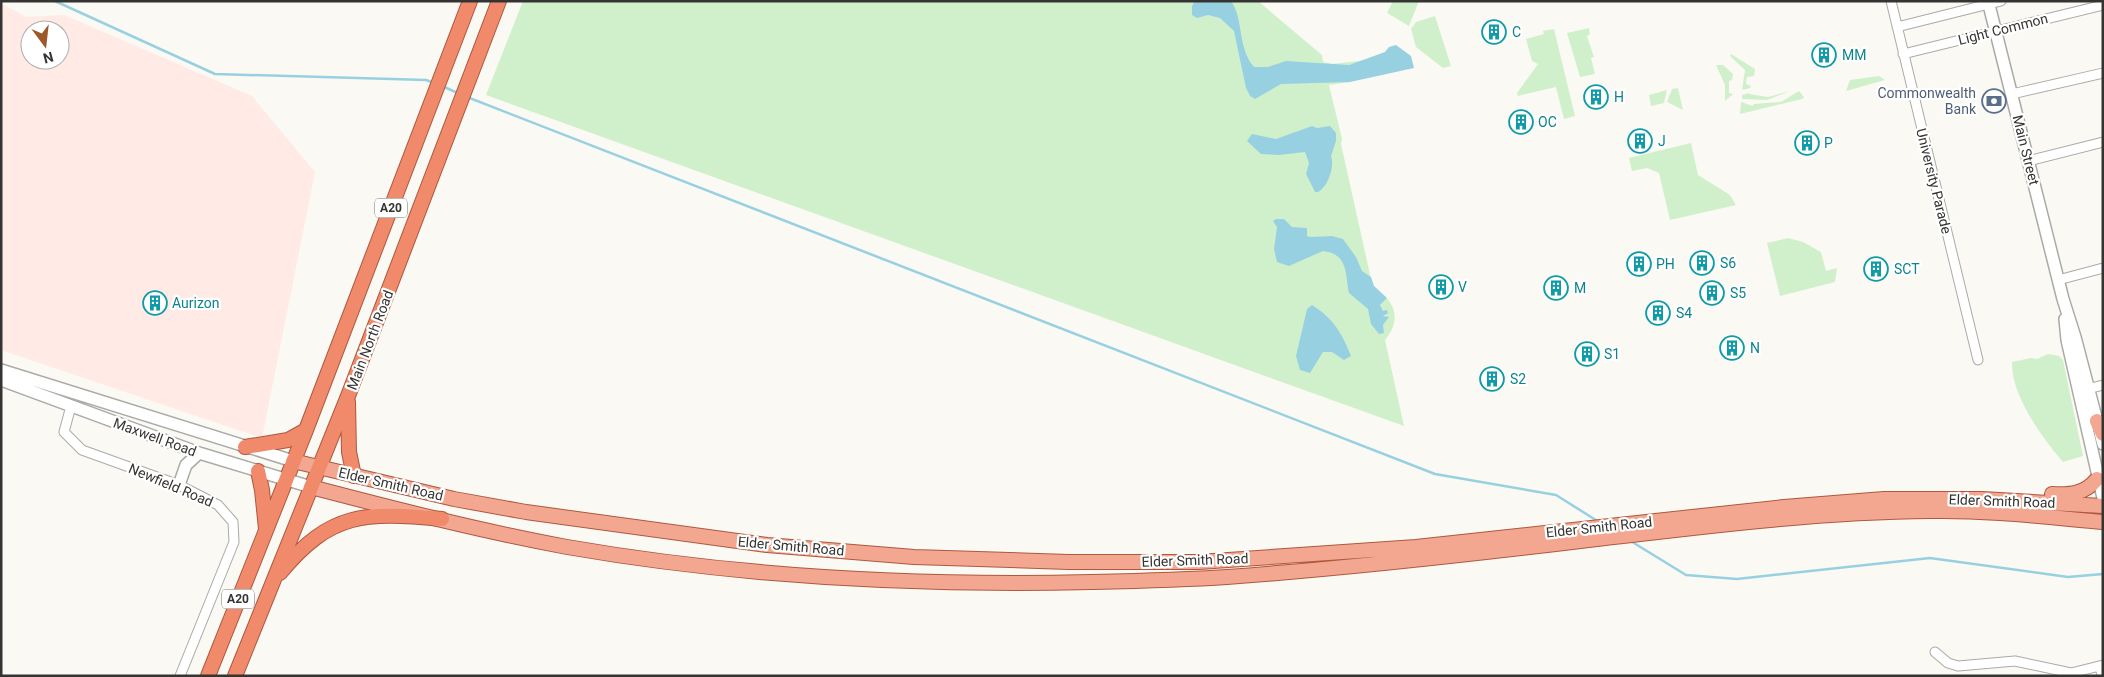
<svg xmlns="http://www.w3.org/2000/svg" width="2104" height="677" font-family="Roboto,sans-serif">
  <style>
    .industrial { fill: #ffeae5; fill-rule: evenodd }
    .green { fill: #d0f0cb }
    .water { fill: #97d1e1 }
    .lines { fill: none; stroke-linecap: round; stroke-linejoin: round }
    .stream { stroke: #97d1e1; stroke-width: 2.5 }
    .minor-casing { stroke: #acaaa6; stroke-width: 11 }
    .tertiary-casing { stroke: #acaaa6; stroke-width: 14 }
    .primary-casing { stroke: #ad583f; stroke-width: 16 }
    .trunk-casing { stroke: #ad583f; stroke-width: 16 }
    .minor { stroke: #fff; stroke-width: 9 }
    .tertiary { stroke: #fff; stroke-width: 11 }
    .primary { stroke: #f4a790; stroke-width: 14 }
    .trunk { stroke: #f08a6b; stroke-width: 14 }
    .labels { text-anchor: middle; stroke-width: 4.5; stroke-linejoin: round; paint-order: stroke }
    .shield { fill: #fff; stroke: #727170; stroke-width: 1 }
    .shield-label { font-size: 12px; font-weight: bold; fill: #353432 }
    .street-label { font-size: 14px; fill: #353432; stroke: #fff }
    .culture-label { font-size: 14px; fill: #0d838f; stroke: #fff; text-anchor: start }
    .service-label { font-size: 14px; fill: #4e5e75; stroke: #fff; text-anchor: end }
  </style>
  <rect width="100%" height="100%" fill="#fbf9f4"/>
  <!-- industrial -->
  <path class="industrial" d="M 1,3 L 26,17 L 64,15 L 252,96 L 315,172 L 262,438 L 1,350 ZM 30,30 L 60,30 L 60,60 L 30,60 Z"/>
  <!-- green -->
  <path class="green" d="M 523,1 L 1258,1 L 1322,55 L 1323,62 L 1332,64 L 1367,60 L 1349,65 L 1324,65 L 1328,82 L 1350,82 L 1329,85 L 1342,139 L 1341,144 L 1383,333 L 1383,325 L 1388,317 L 1381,316 L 1383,311 L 1379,306 L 1387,298 C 1399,313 1396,326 1385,340 L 1404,426 L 486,95 Z
    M 1393,1 L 1419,1 L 1409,26 L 1387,13 Z
    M 1435,16 L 1451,66 L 1443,68 L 1416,47 L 1411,29 L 1416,22 Z
    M 1589,28 L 1590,34 L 1587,36 L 1594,57 L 1591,58 L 1595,74 L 1580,77 L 1567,33 Z
    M 1554,29 L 1575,116 L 1564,119 L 1556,87 L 1518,96 L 1517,93 L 1538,64 L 1532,61 L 1526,39 L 1544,34 L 1543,31 Z
    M 1731,54 L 1755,69 L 1754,76 L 1747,77 L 1746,84 L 1751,86 L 1750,88 L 1742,90 L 1745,70 L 1730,56 Z
    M 1723,65 L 1733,74 L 1732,80 L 1729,81 L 1729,93 L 1733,94 L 1725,101 L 1725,85 L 1716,65 Z
    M 1879,76 L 1885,80 L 1846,91 L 1850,80 Z
    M 1678,88 L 1683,110 L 1667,102 L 1672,89 Z
    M 1667,90 L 1664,103 L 1651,106 L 1649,95 Z
    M 1790,91 L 1767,100 L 1742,99 L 1742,95 L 1749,93 L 1749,94 L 1768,97 Z
    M 1799,91 L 1804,97 L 1802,99 L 1740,114 L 1741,102 L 1753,106 L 1754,104 L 1781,102 Z
    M 1691,143 L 1698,175 L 1730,195 L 1736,205 L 1670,220 L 1659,173 L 1647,168 L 1632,171 L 1629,158 Z
    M 1788,238 L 1803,242 L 1821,252 L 1826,271 L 1837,268 L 1835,282 L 1780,296 L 1767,243 Z
    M 2048,354 L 2059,356 L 2063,360 L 2083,456 L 2063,462 C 2042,437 2011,396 2012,362 L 2031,358 L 2037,359 Z"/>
  <!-- water -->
  <path class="water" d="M 1195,1 L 1231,1 C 1244,19 1237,47 1254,67 L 1268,67 L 1286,61 L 1349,65 L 1385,52 L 1389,47 L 1396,45 L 1411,56 L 1414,68 L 1350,82 L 1281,84 L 1255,99 L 1250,96 L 1246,88 L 1234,31 L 1220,18 L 1208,15 L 1197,18 L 1192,15 L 1192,6 Z
    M 1312,126 L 1317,128 L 1330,126 L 1336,133 L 1336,141 L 1331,156 C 1335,166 1328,187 1318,192 L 1315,192 L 1306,174 L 1309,163 L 1305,152 L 1279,155 L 1261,154 L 1247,141 L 1252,134 L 1276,139 Z
    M 1276,219 L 1284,219 L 1292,227 L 1307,228 L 1307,236 L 1310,237 L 1332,236 L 1343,239 L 1356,257 L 1362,271 L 1371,277 L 1374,286 L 1387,298 L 1380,305 L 1383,311 L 1387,310 L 1388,313 L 1383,316 L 1389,317 L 1383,325 L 1384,333 L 1379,334 L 1371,324 L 1368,309 L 1349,293 C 1345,275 1349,254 1323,251 L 1289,266 L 1277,262 L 1274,249 L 1277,227 L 1273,221 Z
    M 1312,305 C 1333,318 1342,333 1351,356 L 1344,360 L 1332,352 L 1323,352 L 1310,373 L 1300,370 L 1296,356 L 1307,309 Z"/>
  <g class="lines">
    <!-- stream -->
    <path class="stream" d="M 55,1 L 215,74 L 426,80 L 434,83
      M 442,86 L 460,94
      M 467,97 L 1435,474 L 1556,495 L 1599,522
      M 1629,540 L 1686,575 L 1737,579 L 1930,558 L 2068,577 L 2103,574"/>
    <!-- minor casing -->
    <g class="minor-casing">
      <path id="minor" d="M 1891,1 L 1978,360
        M 1897,27 L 2001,1
        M 1903,54 L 2103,5
        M 2012,94 L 2103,73
        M 2028,161 L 2103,142
        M 2058,280 L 2103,268
        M 2083,390 L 2103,385
        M 71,406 L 64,432 L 82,450 L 179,485 L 218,505 L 233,522 L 234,542 L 180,676
        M 1935,652 L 1948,663 L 1958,666 L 2015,661 L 2071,673 L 2103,665
        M 2100,666 L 2102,676"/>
    </g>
    <!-- tertiary casing -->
    <g class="tertiary-casing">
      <path id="tertiary" d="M 1988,1 L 2063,299 L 2075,337 L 2103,444
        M 2065,319 L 2067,340 L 2103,498
        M 1,370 L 293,461
        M 1,380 L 199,453 L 311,487
        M 179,485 L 186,465 L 199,453"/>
    </g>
    <!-- primary casing -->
    <g class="primary-casing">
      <path id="primary" d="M 2097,421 L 2103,434
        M 293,461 L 454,499 L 526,512 L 767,545 L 914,557 L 1069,562 L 1199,562 L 1416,547 L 1784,507 L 1884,499 L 1982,499 L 2103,506
        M 311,487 C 395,509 481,531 567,547 C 740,577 916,586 1091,582 C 1136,581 1182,580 1227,577 C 1350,568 1474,554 1597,539 C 1708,526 1819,512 1931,511 C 1988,510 2046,517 2103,522
        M 2052,494 C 2070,495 2085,494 2097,479"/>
    </g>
    <!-- trunk casing -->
    <g class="trunk-casing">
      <path id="trunk" d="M 348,402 L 349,452 L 354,476
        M 245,447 L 288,440 L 306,430
        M 258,471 L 262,490 L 266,529
        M 280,573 C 331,511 366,512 442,519
        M 208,676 L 306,430 L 470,1
        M 235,676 L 348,396 L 499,1"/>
    </g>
    <!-- minor -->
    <use href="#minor" class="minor"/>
    <!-- tertiary -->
    <use href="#tertiary" class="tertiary"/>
    <!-- primary -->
    <use href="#primary" class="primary"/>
    <!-- trunk -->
    <use href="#trunk" class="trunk"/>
  </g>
  <!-- icons -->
  <defs>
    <g id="building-ring" transform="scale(1.25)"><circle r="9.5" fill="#fff" stroke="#0f9aa8" stroke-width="1.5"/><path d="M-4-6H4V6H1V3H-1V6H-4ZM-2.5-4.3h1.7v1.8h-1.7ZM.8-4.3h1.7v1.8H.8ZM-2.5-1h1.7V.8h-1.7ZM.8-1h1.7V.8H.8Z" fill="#0f9aa8"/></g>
    <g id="bank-ring" transform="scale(1.25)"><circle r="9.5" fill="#fff" stroke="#5c6f8a" stroke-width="1.5"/><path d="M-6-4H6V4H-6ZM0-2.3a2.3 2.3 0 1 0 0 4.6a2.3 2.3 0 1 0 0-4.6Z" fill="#5c6f8a"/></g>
  </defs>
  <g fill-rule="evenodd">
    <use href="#building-ring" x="1494" y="32"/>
    <use href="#building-ring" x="1824" y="55"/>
    <use href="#building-ring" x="1596" y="97"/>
    <use href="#bank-ring" x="1994" y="101"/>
    <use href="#building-ring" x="1521" y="122"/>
    <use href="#building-ring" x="1640" y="141"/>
    <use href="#building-ring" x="1807" y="143"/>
    <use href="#building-ring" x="1702" y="263"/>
    <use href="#building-ring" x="1639" y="264"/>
    <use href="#building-ring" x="1876" y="269"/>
    <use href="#building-ring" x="1441" y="287"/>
    <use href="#building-ring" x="1556" y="288"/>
    <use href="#building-ring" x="1712" y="293"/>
    <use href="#building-ring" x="155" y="303"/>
    <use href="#building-ring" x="1658" y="313"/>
    <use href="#building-ring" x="1732" y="348"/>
    <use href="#building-ring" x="1587" y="354"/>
    <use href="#building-ring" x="1492" y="379"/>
  </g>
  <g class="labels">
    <!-- shield labels -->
    <g class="shield">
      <rect x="375" y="198.5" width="32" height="19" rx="4"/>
      <rect x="222" y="589.5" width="32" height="19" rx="4"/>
    </g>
    <g class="shield-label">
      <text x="391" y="212">A20</text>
      <text x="238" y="603">A20</text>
    </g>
    <!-- street labels -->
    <g class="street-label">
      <text transform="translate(2003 29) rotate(-14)" y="5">Light Common</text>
      <text transform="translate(2026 150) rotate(76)" y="5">Main Street</text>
      <text transform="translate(1934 181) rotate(76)" y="5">University Parade</text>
      <text transform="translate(370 340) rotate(-69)" y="5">Main North Road</text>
      <text transform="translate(155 437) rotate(20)" y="5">Maxwell Road</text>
      <text transform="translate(391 484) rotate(13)" y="5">Elder Smith Road</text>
      <text transform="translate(171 485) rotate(23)" y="5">Newfield Road</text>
      <text transform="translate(2002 501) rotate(2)" y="5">Elder Smith Road</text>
      <text transform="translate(1599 527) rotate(-6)" y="5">Elder Smith Road</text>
      <text transform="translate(791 546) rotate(5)" y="5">Elder Smith Road</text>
      <text transform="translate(1195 560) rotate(-2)" y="5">Elder Smith Road</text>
    </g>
    <!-- culture labels -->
    <g class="culture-label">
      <text x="1512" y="37">C</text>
      <text x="1842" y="60">MM</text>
      <text x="1614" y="102">H</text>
      <text x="1538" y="127">OC</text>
      <text x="1658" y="146">J</text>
      <text x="1824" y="148">P</text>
      <text x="1720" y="268">S6</text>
      <text x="1656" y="269">PH</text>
      <text x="1894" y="274">SCT</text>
      <text x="1458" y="292">V</text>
      <text x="1574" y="293">M</text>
      <text x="1730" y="298">S5</text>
      <text x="172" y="308">Aurizon</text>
      <text x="1676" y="318">S4</text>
      <text x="1750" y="353">N</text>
      <text x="1604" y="359">S1</text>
      <text x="1510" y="384">S2</text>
    </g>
    <!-- service labels -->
    <g class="service-label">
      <text x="1976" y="98">Commonwealth<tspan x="1976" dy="16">Bank</tspan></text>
    </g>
  </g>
  <!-- border -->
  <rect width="2104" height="677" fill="none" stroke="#353432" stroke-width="5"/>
  <!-- north arrow -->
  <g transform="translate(45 45) rotate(165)"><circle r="24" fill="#ffffff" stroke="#aeaead"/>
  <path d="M0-4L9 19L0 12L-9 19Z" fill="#9c5829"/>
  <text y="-8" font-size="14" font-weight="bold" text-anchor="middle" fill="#353432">N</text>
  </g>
</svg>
